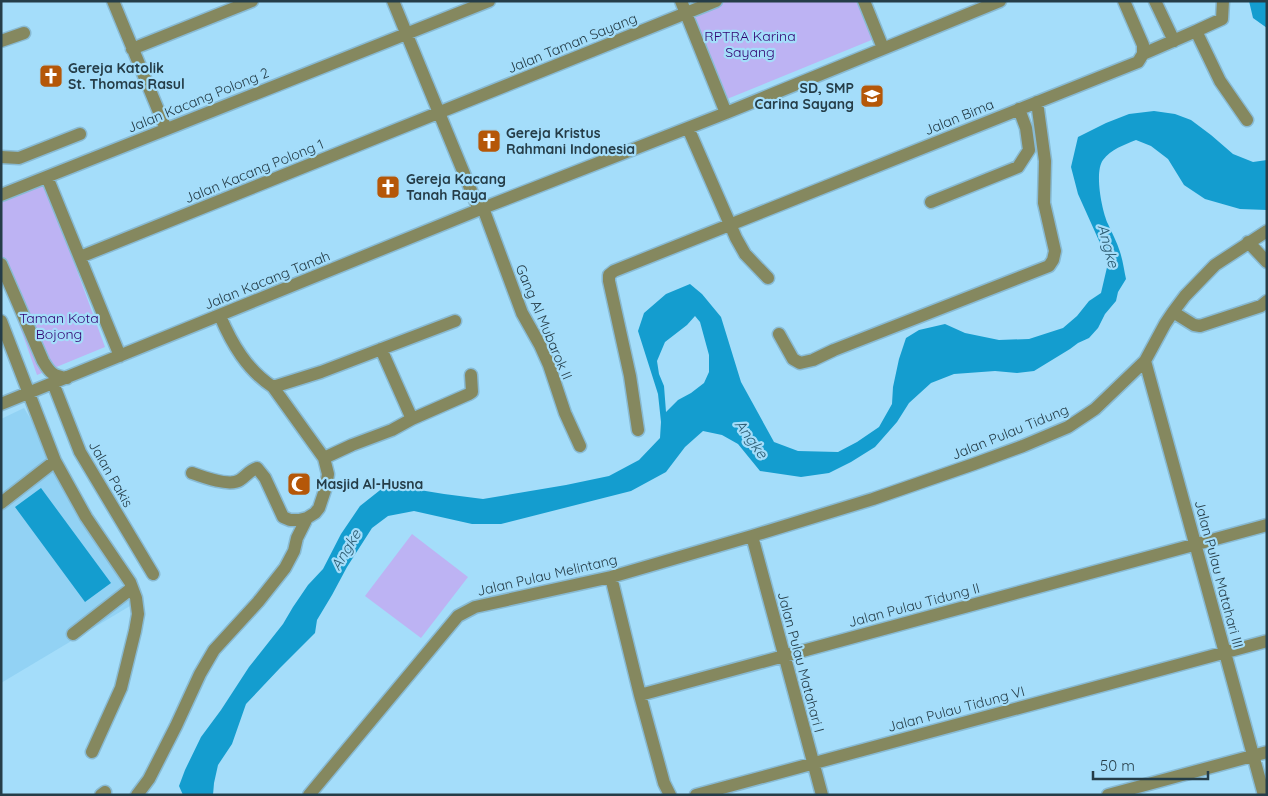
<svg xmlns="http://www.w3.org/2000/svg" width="1268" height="796" font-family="Quicksand,sans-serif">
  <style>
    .built { fill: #92d2f4 }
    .green { fill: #bdb3f3 }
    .water { fill: #149dcf; fill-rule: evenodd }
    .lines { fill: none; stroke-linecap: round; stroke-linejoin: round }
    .minor-casing { stroke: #88bad3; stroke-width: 15 }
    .minor { stroke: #85885f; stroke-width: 12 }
    .labels { text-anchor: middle; stroke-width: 4.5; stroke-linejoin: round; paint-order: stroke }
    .park-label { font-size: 14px; fill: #310370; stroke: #a4ddfa }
    .street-label { font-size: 14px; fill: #253d48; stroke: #a4ddfa }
    .poi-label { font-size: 14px; font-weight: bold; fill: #253d48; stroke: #a4ddfa; text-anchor: start }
    .water-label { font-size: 15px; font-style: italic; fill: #2d5c72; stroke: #a4ddfa }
  </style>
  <rect width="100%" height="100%" fill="#a4ddfa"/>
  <!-- built -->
  <path class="built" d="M 24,408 L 140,600 L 1,683 L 1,419 Z"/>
  <!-- green -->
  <path class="green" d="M 727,1 L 858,1 L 874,39 L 727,99 L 692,15 Z
    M 42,175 L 105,347 L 37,375 L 1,273 L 1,191 Z
    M 412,534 L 468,577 L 421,638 L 365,596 Z"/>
  <!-- water -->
  <path class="water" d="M 1249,1 L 1267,1 L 1267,28 L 1253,18 Z
    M 1154,111 L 1175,114 L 1191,120 L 1211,135 L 1233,154 L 1253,162 L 1267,160 L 1267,210 L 1240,209 L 1205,199 L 1184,185 L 1168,159 L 1151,146 L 1136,140 C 1124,145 1111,149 1103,160 C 1094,172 1102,211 1108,224 C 1112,233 1117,242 1120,252 C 1123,261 1124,270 1126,279 L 1118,292 L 1116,301 L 1105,314 L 1098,328 L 1089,338 L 1078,343 L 1070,349 L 1034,371 L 1017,373 L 995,371 L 954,374 L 931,383 L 909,403 L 897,422 L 875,447 L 851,462 L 829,473 L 801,477 L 760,471 L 738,444 L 722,435 L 703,431 L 685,447 L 666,472 L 631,491 L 501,524 L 472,524 L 414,511 L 388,516 L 372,528 L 347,567 L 332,595 L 317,620 L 315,633 L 280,668 L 246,704 L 232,744 L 218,765 L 214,783 L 213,795 L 183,795 L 179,786 L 185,770 L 201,737 L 221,710 L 249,667 L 283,624 L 293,607 L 308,585 L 323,569 L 341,534 L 360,506 L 384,487 L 395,486 L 444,494 L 483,499 L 566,485 L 609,476 L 639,460 L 660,438 L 661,422 L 658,394 L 638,331 L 644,313 L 666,294 L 690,284 L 702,294 L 721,317 L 741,382 L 774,442 L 798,451 L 838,452 L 857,442 L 879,427 L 892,404 L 893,387 L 899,359 L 906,338 L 919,330 L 945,324 L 965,333 L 999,340 L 1029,339 L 1063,328 L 1077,316 L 1089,301 L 1101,293 L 1108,263 L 1100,243 L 1078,194 L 1071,167 L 1078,137 L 1106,123 L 1129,114 ZM 695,316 L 700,322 L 709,355 L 709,372 L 704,383 L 691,393 L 678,400 L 666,412 L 664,386 L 659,374 L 657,361 L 665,342 L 687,325 Z
    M 41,488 L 111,583 L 85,602 L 15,507 Z"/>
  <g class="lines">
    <!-- minor casing -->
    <g class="minor-casing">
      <path id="minor" d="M 113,1 L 166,129
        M 393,1 L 479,210
        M 681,1 L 726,113
        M 864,1 L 883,48
        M 1155,1 L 1174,41
        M 1196,31 L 1222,19 L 1223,1
        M 1,41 L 24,33
        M 132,49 L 252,1
        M 1143,54 L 1196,31 L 1220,81 L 1247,120
        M 688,128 L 736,238 L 745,254 L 768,278
        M 1,157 L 19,158 L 80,134
        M 47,177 L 120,356
        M 1,195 L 489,1
        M 931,202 L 1018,167 L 1029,150 L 1026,128 L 1019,109
        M 483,208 L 522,313 L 540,345 L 549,365 L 565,413 L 580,446
        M 1248,242 L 1267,262
        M 80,257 L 716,1
        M 1,264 L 43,361 C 50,373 53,376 67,378
        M 1173,312 L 1194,325 L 1200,326 L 1261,306 L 1267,301
        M 1,321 L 55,461 L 86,517 L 130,582 L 136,598 L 138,614 L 135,631 L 121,688 L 92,752
        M 779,334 L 793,359 L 800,363 L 813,360 L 834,350 L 1049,266 L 1053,260 L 1055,251 L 1044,203 L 1045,161 L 1037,102
        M 381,349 L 412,419
        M 1145,361 L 1264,795
        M 53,383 L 80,452 L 153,574
        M 273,387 L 321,372 L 455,321
        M 1,404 L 483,208 L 726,113 L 1000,1
        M 638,430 L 630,376 L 609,281 L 609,275 L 614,271 L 1138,62 L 1143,54 L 1143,45 L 1124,1
        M 324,458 L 352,445 L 392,430 L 412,419 L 469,394 L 472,392 L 471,375
        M 192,473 C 203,477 230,487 240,480 C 246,476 250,470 257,468 L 265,478 L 283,517 L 290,520 L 299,520 L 307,518 L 315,513 L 319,508 L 326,487 L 328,474 L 324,458 L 273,387 C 247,370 232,344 220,316
        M 1,503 L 55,461
        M 752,536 L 822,795
        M 611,577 L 640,695 L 664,783 L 670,795
        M 73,634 L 132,588
        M 640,695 L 1267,525
        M 101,795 L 105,792
        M 137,795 L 149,779 L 176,726 L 200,674 L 214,650 L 258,602 L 285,568 L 294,551 L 297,538 L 307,518
        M 309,795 L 458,616 L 475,607 L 611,577 L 752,536 L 873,499 L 974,464 L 1023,446 L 1068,427 L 1095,409 L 1145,361 L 1165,324 L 1173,312 L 1185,296 L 1215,265 L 1267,231
        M 696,795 L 1267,641
        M 1108,795 L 1267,752"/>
    </g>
    <!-- minor -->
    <use href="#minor" class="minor"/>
  </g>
  <!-- icons -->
  <defs>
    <g id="church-square" transform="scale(1.25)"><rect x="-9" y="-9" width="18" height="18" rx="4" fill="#b55708" stroke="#a4ddfa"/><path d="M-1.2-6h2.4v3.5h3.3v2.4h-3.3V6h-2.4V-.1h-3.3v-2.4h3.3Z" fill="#fff"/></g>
    <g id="school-square" transform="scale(1.25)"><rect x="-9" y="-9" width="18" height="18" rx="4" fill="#b55708" stroke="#a4ddfa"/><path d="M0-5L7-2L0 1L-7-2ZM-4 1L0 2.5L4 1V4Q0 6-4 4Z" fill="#fff"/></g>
    <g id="mosque-square" transform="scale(1.25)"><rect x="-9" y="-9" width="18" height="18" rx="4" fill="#b55708" stroke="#a4ddfa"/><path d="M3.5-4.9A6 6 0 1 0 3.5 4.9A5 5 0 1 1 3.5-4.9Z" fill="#fff"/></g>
  </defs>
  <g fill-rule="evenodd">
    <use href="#church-square" x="51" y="76"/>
    <use href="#school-square" x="872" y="96"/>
    <use href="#church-square" x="489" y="141"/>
    <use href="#church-square" x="388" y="187"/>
    <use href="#mosque-square" x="299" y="484"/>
  </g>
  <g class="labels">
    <!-- park labels -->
    <g class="park-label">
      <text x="750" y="41">RPTRA Karina<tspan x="750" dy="16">Sayang</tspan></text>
      <text x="59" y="323">Taman Kota<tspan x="59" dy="16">Bojong</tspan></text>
    </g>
    <!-- street labels -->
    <g class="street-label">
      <text transform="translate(572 43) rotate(-22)" y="5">Jalan Taman Sayang</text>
      <text transform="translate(198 100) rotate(-22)" y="5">Jalan Kacang Polong 2</text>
      <text transform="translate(959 117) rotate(-22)" y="5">Jalan Bima</text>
      <text transform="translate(254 171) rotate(-22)" y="5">Jalan Kacang Polong 1</text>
      <text transform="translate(267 280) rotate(-22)" y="5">Jalan Kacang Tanah</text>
      <text transform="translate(544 322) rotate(67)" y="5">Gang Al Mubarok II</text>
      <text transform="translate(1010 432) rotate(-22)" y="5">Jalan Pulau Tidung</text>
      <text transform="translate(111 474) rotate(60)" y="5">Jalan Pakis</text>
      <text transform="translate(1219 574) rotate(75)" y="5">Jalan Pulau Matahari III</text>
      <text transform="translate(547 575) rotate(-13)" y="5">Jalan Pulau Melintang</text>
      <text transform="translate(914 605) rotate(-15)" y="5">Jalan Pulau Tidung II</text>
      <text transform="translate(801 662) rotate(75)" y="5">Jalan Pulau Matahari I</text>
      <text transform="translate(956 709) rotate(-15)" y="5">Jalan Pulau Tidung VI</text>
    </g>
    <!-- poi labels -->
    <g class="poi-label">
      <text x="68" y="73">Gereja Katolik<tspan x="68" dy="16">St. Thomas Rasul</tspan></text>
      <text x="854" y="93" text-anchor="end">SD, SMP<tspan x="854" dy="16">Carina Sayang</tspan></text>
      <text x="506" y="138">Gereja Kristus<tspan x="506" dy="16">Rahmani Indonesia</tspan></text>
      <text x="406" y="184">Gereja Kacang<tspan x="406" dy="16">Tanah Raya</tspan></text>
      <text x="316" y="489">Masjid Al-Husna</text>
    </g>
    <!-- water labels -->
    <g class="water-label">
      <text transform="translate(1108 246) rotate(75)" y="5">Angke</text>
      <text transform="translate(751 439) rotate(54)" y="5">Angke</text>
      <text transform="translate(346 550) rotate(-59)" y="5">Angke</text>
    </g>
  </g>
  <!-- border -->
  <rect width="1268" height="796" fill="none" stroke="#253d48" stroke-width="5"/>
  <!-- scale -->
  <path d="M1093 771v8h115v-8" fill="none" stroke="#253d48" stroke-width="2.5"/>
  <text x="1100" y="771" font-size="15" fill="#253d48" stroke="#a4ddfa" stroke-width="4" paint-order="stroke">50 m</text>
</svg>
